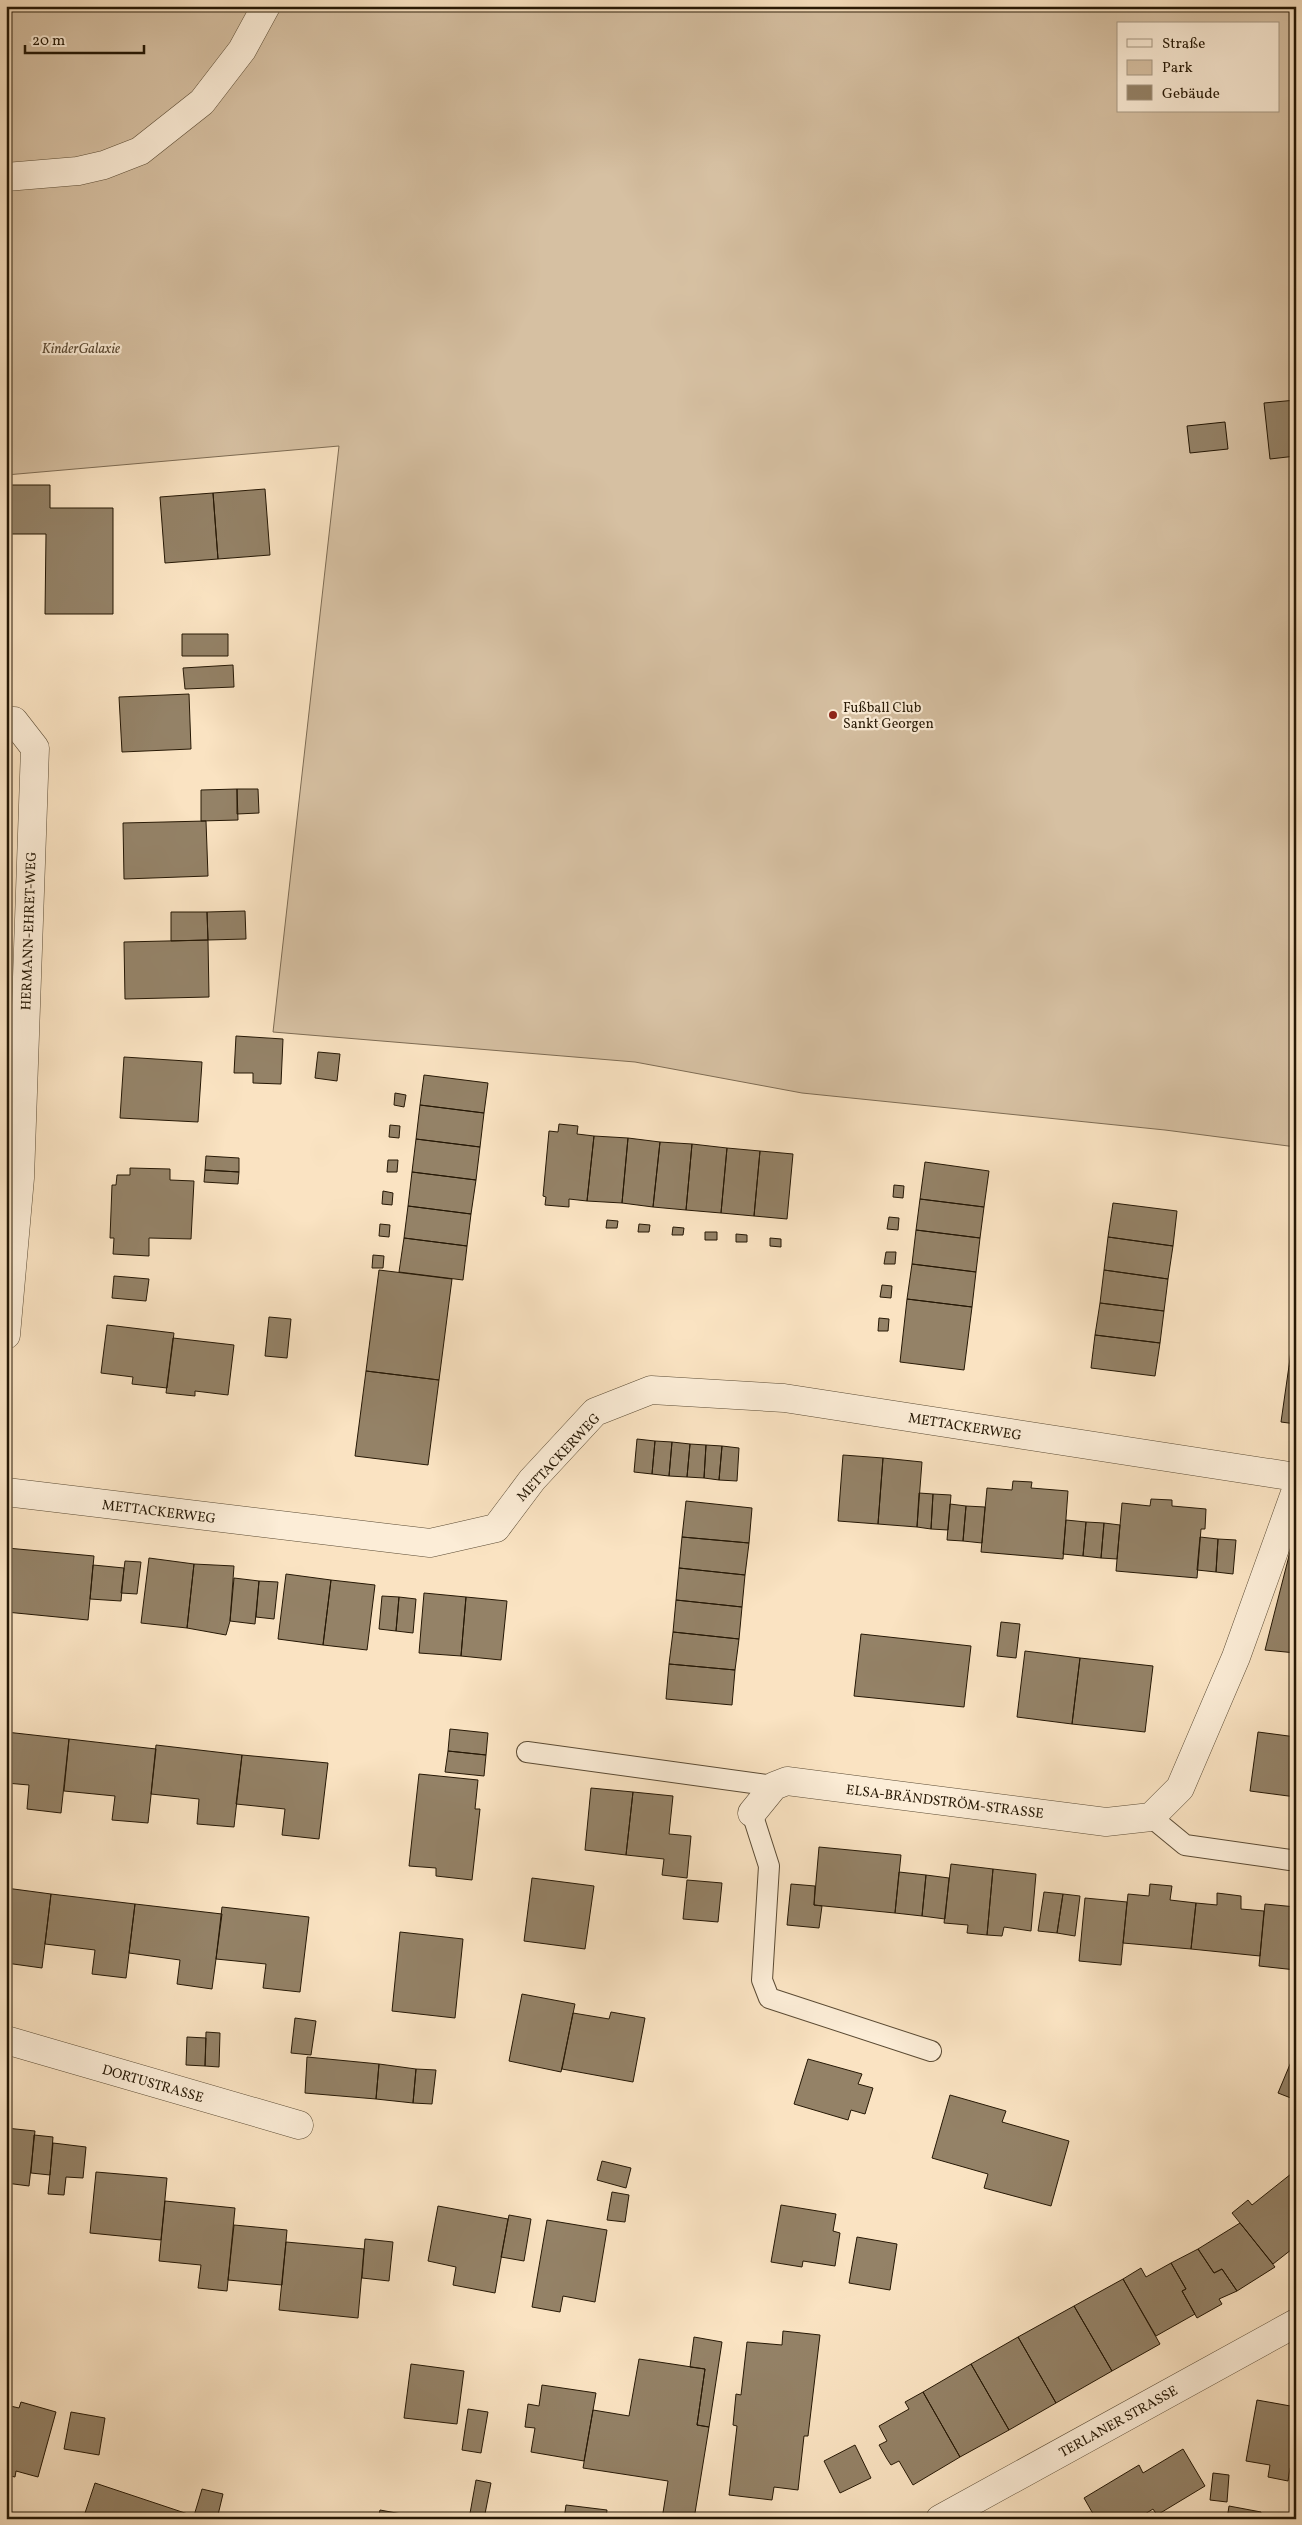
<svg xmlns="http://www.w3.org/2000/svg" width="1302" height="2525" font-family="Vollkorn,serif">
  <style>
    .green { fill: #d6c0a2; stroke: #7e6c54; fill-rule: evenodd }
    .building { fill: #948267; stroke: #261805 }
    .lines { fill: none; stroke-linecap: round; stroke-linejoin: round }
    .service-casing { stroke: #5b4b34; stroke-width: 22 }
    .minor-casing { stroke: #5b4b34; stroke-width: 29 }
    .service { stroke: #fcedd7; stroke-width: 20 }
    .minor { stroke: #fcedd7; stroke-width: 28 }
    .poi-dot { fill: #8f2418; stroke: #fcedd7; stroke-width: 2 }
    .labels { text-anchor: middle; stroke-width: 4.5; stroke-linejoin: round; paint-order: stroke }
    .park-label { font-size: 14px; font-style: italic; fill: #5b4a34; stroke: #fcedd7 }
    .poi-label { font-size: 14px; fill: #261805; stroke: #fcedd7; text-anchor: start }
    .street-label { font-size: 14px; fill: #261805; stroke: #fcedd7 }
  </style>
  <rect width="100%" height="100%" fill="#fae3c2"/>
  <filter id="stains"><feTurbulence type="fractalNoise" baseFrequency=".004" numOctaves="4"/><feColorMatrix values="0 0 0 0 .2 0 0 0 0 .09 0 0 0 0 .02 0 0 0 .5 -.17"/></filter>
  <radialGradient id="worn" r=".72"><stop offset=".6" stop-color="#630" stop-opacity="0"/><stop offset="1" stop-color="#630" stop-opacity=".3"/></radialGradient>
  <!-- green -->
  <path class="green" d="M 6,6 L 1296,6 L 1296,1147 L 1165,1130 L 802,1093 L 635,1062 L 273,1032 L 339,446 L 6,475 ZM 1118,24 L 1278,24 L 1278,111 L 1118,111 Z"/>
  <!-- building -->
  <path class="building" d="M 1296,400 L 1296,456 L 1270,459 L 1264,403 Z
    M 1225,422 L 1228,449 L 1190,453 L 1187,426 Z
    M 6,485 L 50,485 L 50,508 L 113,508 L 113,614 L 45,614 L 46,534 L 6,534 Z
    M 265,489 L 270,555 L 218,559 L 213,493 Z
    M 213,493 L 218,559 L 165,563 L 160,497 Z
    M 182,634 L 228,634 L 228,656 L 182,656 Z
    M 233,665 L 234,687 L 185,689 L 183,668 Z
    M 189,694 L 191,749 L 122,752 L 119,697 Z
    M 237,789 L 258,789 L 259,813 L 237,814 Z
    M 237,789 L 238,820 L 201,821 L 201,790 Z
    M 206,821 L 208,876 L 124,879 L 123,823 Z
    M 245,911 L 246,939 L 208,940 L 207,912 Z
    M 171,912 L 207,912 L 208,940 L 171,941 Z
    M 208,940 L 209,997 L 125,999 L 124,942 Z
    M 236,1036 L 283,1039 L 281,1084 L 253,1083 L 253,1073 L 234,1073 Z
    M 318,1052 L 340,1054 L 337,1081 L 315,1078 Z
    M 124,1057 L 202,1062 L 198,1122 L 120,1118 Z
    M 424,1075 L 488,1083 L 484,1113 L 420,1105 Z
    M 395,1093 L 406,1095 L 404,1107 L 394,1105 Z
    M 420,1105 L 484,1113 L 480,1147 L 416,1139 Z
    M 559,1124 L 578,1126 L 577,1134 L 594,1136 L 587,1201 L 569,1199 L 569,1207 L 545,1205 L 546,1197 L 543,1196 L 549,1131 L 558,1132 Z
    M 390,1125 L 400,1126 L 399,1138 L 389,1137 Z
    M 594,1136 L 628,1138 L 622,1203 L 587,1201 Z
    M 628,1138 L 660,1142 L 653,1207 L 622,1203 Z
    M 416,1139 L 480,1147 L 476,1180 L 412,1172 Z
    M 660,1142 L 692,1144 L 686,1210 L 653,1207 Z
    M 692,1144 L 727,1148 L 721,1213 L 686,1210 Z
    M 727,1148 L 760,1151 L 754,1216 L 721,1213 Z
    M 760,1151 L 793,1154 L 787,1219 L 754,1216 Z
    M 206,1156 L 239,1158 L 239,1172 L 205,1170 Z
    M 388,1160 L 398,1160 L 397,1172 L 387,1172 Z
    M 925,1162 L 989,1171 L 984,1207 L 920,1199 Z
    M 130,1168 L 170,1169 L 170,1180 L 194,1181 L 191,1239 L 149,1238 L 149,1256 L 113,1254 L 114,1238 L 110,1238 L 112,1185 L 116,1185 L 117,1175 L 130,1175 Z
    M 205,1170 L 239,1172 L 238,1184 L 204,1182 Z
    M 412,1172 L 476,1180 L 471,1214 L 408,1206 Z
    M 894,1185 L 904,1186 L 903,1198 L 893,1197 Z
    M 383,1191 L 393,1193 L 392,1205 L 382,1204 Z
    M 920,1199 L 984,1207 L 980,1238 L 916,1230 Z
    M 1113,1203 L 1177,1211 L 1173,1246 L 1108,1237 Z
    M 408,1206 L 471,1214 L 467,1246 L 404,1238 Z
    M 889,1217 L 899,1218 L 898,1230 L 887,1229 Z
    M 607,1220 L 618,1221 L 617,1228 L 606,1228 Z
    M 380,1224 L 390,1225 L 389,1237 L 379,1236 Z
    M 639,1224 L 650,1225 L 649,1232 L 638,1232 Z
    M 673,1227 L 684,1228 L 683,1235 L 672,1235 Z
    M 916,1230 L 980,1238 L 976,1272 L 912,1264 Z
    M 705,1232 L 717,1232 L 717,1240 L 705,1240 Z
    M 736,1234 L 747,1235 L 747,1242 L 736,1242 Z
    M 1108,1237 L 1173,1246 L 1168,1279 L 1104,1270 Z
    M 404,1238 L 467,1246 L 463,1280 L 399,1272 Z
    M 770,1238 L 781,1239 L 781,1247 L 770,1246 Z
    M 886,1252 L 896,1252 L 895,1264 L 884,1264 Z
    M 373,1255 L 384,1256 L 383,1268 L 372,1268 Z
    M 912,1264 L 976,1272 L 972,1307 L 907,1299 Z
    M 379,1270 L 452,1279 L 439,1380 L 366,1371 Z
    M 1104,1270 L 1168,1279 L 1164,1311 L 1100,1303 Z
    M 114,1276 L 149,1279 L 146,1301 L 112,1298 Z
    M 882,1285 L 892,1286 L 891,1298 L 880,1297 Z
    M 907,1299 L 972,1307 L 964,1370 L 900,1362 Z
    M 1100,1303 L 1164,1311 L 1160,1343 L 1095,1335 Z
    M 1296,1307 L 1296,1334 L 1293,1334 Z
    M 269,1317 L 291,1319 L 287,1358 L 265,1356 Z
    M 879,1318 L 889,1319 L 888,1331 L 878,1331 Z
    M 107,1325 L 174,1333 L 167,1388 L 132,1384 L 133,1377 L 101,1373 Z
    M 1293,1334 L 1296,1334 L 1296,1367 L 1289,1366 Z
    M 1095,1335 L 1160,1343 L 1155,1376 L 1091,1368 Z
    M 173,1338 L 234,1345 L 228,1395 L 195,1391 L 195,1396 L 166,1393 Z
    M 1289,1366 L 1296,1367 L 1296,1424 L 1281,1422 Z
    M 366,1371 L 439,1380 L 428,1465 L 355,1456 Z
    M 637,1439 L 655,1441 L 652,1474 L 634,1472 Z
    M 655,1441 L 672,1442 L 669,1476 L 652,1474 Z
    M 672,1442 L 690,1444 L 687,1477 L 669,1476 Z
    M 690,1444 L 706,1445 L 704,1478 L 687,1477 Z
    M 706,1445 L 722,1446 L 719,1480 L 704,1478 Z
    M 722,1446 L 739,1448 L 737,1481 L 719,1480 Z
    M 843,1455 L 883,1458 L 878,1524 L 838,1521 Z
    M 883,1458 L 922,1462 L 917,1527 L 878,1524 Z
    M 1013,1481 L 1032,1482 L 1031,1488 L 1068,1491 L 1063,1559 L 981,1552 L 987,1488 L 1012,1490 Z
    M 919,1493 L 933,1494 L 931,1529 L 917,1527 Z
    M 933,1494 L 951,1495 L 948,1530 L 931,1529 Z
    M 1151,1499 L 1172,1500 L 1172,1506 L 1206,1509 L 1205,1529 L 1201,1529 L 1197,1578 L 1116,1571 L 1122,1503 L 1150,1506 Z
    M 686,1501 L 752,1508 L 749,1543 L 682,1537 Z
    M 950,1504 L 966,1506 L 963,1541 L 947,1540 Z
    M 966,1506 L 985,1507 L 982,1543 L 963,1541 Z
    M 1066,1520 L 1086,1522 L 1083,1556 L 1063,1554 Z
    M 1086,1522 L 1104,1523 L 1101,1558 L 1083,1556 Z
    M 1104,1523 L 1120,1525 L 1117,1559 L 1101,1558 Z
    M 682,1537 L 749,1543 L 745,1575 L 679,1568 Z
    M 1200,1537 L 1218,1539 L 1216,1572 L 1197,1570 Z
    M 1218,1539 L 1236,1540 L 1233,1574 L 1216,1572 Z
    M 7,1548 L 94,1556 L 88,1620 L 6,1612 Z
    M 1291,1548 L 1296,1548 L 1296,1653 L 1265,1650 Z
    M 149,1558 L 194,1564 L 187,1628 L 141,1623 Z
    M 125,1561 L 141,1562 L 137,1594 L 121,1593 Z
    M 194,1564 L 234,1566 L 230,1621 L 226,1635 L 187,1628 Z
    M 93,1565 L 124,1568 L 121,1601 L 90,1599 Z
    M 679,1568 L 745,1575 L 742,1607 L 676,1600 Z
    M 286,1574 L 331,1580 L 323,1645 L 278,1639 Z
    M 234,1578 L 259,1581 L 255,1624 L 230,1621 Z
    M 331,1580 L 375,1585 L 367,1650 L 323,1645 Z
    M 259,1581 L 278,1582 L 274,1619 L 256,1617 Z
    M 424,1593 L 466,1597 L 461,1656 L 419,1653 Z
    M 382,1596 L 399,1597 L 396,1631 L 379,1629 Z
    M 399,1597 L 416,1599 L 413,1633 L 396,1631 Z
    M 466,1597 L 507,1601 L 501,1660 L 461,1656 Z
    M 676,1600 L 742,1607 L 739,1639 L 673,1632 Z
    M 1001,1622 L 1020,1624 L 1016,1658 L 997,1656 Z
    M 673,1632 L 739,1639 L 735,1670 L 669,1664 Z
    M 861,1634 L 971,1646 L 964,1707 L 854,1696 Z
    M 1025,1651 L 1080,1658 L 1072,1724 L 1017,1717 Z
    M 1080,1658 L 1153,1666 L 1145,1732 L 1072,1724 Z
    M 669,1664 L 735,1670 L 732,1705 L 666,1699 Z
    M 450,1729 L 488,1733 L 486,1755 L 448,1751 Z
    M 6,1732 L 69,1739 L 61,1813 L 27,1809 L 29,1785 L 6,1783 Z
    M 1258,1732 L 1296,1737 L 1296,1797 L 1250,1791 Z
    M 69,1739 L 156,1749 L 148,1823 L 112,1820 L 115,1796 L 64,1791 Z
    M 156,1745 L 242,1755 L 234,1827 L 197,1824 L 199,1799 L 151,1794 Z
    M 448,1751 L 486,1755 L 484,1776 L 445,1772 Z
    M 242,1755 L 328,1763 L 319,1839 L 282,1835 L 285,1809 L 236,1804 Z
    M 419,1774 L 478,1780 L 475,1809 L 480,1809 L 472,1880 L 436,1876 L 436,1868 L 409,1866 Z
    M 591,1788 L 633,1792 L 626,1855 L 585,1850 Z
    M 633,1792 L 673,1796 L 669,1834 L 691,1836 L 687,1878 L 662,1875 L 664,1859 L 626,1855 Z
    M 819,1847 L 901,1855 L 895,1913 L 814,1905 Z
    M 951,1864 L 993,1869 L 987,1935 L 967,1933 L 968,1925 L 944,1923 Z
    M 993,1869 L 1036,1874 L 1031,1931 L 1004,1927 L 1002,1936 L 987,1935 Z
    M 899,1872 L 926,1875 L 922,1916 L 895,1913 Z
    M 926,1875 L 949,1878 L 945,1919 L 922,1916 Z
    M 532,1878 L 594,1886 L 585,1949 L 524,1941 Z
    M 687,1880 L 722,1883 L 718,1922 L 683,1919 Z
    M 791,1884 L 815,1886 L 814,1905 L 822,1906 L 819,1928 L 787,1925 Z
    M 1150,1884 L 1172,1886 L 1170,1900 L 1196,1903 L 1191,1949 L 1123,1943 L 1128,1894 L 1149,1896 Z
    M 6,1888 L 51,1894 L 42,1968 L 6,1963 L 9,1937 L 6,1937 Z
    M 1044,1892 L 1063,1894 L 1057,1933 L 1038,1931 Z
    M 1217,1893 L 1241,1896 L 1241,1909 L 1264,1911 L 1260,1956 L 1191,1949 L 1196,1903 L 1217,1905 Z
    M 51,1894 L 135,1904 L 126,1978 L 92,1974 L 95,1950 L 45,1944 Z
    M 1063,1894 L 1080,1896 L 1075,1936 L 1057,1933 Z
    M 1085,1898 L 1127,1902 L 1121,1965 L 1079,1961 Z
    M 135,1904 L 222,1914 L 212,1989 L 177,1984 L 180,1960 L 129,1953 Z
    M 1265,1904 L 1296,1907 L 1296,1970 L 1259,1966 Z
    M 222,1907 L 309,1917 L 300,1992 L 263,1988 L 266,1964 L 216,1959 Z
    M 400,1932 L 463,1939 L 455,2018 L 392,2011 Z
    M 522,1994 L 575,2004 L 561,2072 L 509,2061 Z
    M 611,2012 L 645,2018 L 633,2082 L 562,2069 L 573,2013 L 609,2019 Z
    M 295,2018 L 316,2021 L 311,2055 L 291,2053 Z
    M 206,2032 L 220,2033 L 219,2067 L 205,2066 Z
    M 187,2037 L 206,2038 L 205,2066 L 186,2065 Z
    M 1296,2050 L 1296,2100 L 1278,2093 Z
    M 307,2057 L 379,2064 L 376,2099 L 305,2093 Z
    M 808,2059 L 862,2074 L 858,2084 L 873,2088 L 865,2114 L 851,2110 L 848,2120 L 794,2104 Z
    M 379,2064 L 416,2069 L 413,2103 L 376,2099 Z
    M 416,2069 L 436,2070 L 432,2104 L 413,2103 Z
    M 950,2095 L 1006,2111 L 1002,2122 L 1069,2141 L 1051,2206 L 984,2188 L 988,2174 L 932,2158 Z
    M 6,2128 L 35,2131 L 29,2186 L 6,2183 Z
    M 34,2135 L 53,2137 L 50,2175 L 31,2173 Z
    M 53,2143 L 86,2147 L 83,2178 L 66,2177 L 64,2195 L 48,2194 Z
    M 602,2161 L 631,2168 L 626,2188 L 597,2180 Z
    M 1296,2170 L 1296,2246 L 1273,2264 L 1232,2213 L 1248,2200 L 1252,2205 Z
    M 96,2172 L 167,2178 L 161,2240 L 90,2233 Z
    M 612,2192 L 629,2195 L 625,2222 L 607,2220 Z
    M 165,2201 L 235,2208 L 227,2291 L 198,2288 L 201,2265 L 159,2261 Z
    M 781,2205 L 836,2214 L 833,2231 L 840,2233 L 835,2266 L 803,2261 L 802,2267 L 771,2262 Z
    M 438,2206 L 508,2219 L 495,2293 L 453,2285 L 456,2267 L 428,2261 Z
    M 509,2215 L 531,2219 L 524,2261 L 501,2257 Z
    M 547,2220 L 607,2230 L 595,2302 L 563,2296 L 560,2312 L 532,2307 Z
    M 1240,2223 L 1275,2267 L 1237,2291 L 1222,2269 L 1214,2273 L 1198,2249 Z
    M 234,2225 L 287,2230 L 282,2285 L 228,2280 Z
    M 857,2237 L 897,2244 L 890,2290 L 849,2283 Z
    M 365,2239 L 393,2242 L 389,2281 L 362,2278 Z
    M 286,2242 L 364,2249 L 358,2318 L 279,2310 Z
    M 1198,2249 L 1214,2273 L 1222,2269 L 1237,2291 L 1219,2299 L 1222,2304 L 1197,2318 L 1182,2291 L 1186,2289 L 1171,2263 Z
    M 1171,2263 L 1186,2289 L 1182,2291 L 1195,2314 L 1156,2336 L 1123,2279 L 1141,2268 L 1146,2277 Z
    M 1123,2279 L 1160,2344 L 1112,2371 L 1074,2306 Z
    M 1074,2306 L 1112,2371 L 1056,2403 L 1018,2337 Z
    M 783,2331 L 820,2335 L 808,2436 L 804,2436 L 798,2490 L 774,2487 L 772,2500 L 729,2495 L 737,2426 L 733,2425 L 736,2394 L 741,2395 L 747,2342 L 782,2345 Z
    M 694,2337 L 722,2342 L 709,2427 L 697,2425 L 705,2369 L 690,2367 Z
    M 1018,2337 L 1056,2403 L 1009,2430 L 971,2364 Z
    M 639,2359 L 705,2369 L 697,2425 L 709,2427 L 694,2519 L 662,2519 L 668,2481 L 583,2468 L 593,2410 L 629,2416 Z
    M 411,2364 L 464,2371 L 457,2424 L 404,2418 Z
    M 971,2364 L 1009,2430 L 960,2457 L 923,2392 Z
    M 542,2385 L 596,2393 L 584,2461 L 531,2452 L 535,2428 L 525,2427 L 528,2404 L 539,2406 Z
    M 923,2392 L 960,2457 L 913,2485 L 899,2461 L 891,2465 L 887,2459 L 879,2445 L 887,2441 L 879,2426 L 909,2409 L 905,2402 Z
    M 1257,2400 L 1296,2407 L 1296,2469 L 1290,2468 L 1288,2481 L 1268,2477 L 1270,2465 L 1246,2461 Z
    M 21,2402 L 56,2412 L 38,2477 L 16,2471 L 15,2477 L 6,2475 L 6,2405 L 19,2408 Z
    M 468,2409 L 488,2412 L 481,2453 L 462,2450 Z
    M 71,2412 L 105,2418 L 99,2455 L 64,2449 Z
    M 855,2445 L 871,2478 L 840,2493 L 824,2461 Z
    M 1183,2449 L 1205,2486 L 1157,2515 L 1153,2509 L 1137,2519 L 1096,2519 L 1084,2498 L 1139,2465 L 1143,2473 Z
    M 1213,2473 L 1229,2475 L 1227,2502 L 1210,2500 Z
    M 476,2480 L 491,2483 L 484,2519 L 469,2519 Z
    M 95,2483 L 194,2516 L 193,2519 L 83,2519 Z
    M 202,2489 L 223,2494 L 217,2519 L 193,2519 Z
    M 566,2505 L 607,2510 L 606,2519 L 564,2519 Z
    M 1229,2506 L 1261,2512 L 1260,2519 L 1227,2519 Z
    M 380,2510 L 429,2519 L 378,2519 Z"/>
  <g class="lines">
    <!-- service casing -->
    <g class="service-casing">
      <path id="service" d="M 527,1752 L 774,1786
        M 752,1813 L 769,1866 L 762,1980 L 769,1998 L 931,2051
        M 1151,1817 L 1185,1845 L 1290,1860"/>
    </g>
    <!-- minor casing -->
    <g class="minor-casing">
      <path id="minor" d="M 6,177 L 78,171 L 104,165 L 140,151 L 202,102 L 242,50 L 266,6
        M 6,721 L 14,721 L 35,748 L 20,1178 L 6,1335
        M 6,1492 L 430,1543 L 496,1528 L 532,1480 L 595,1412 L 651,1390 L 784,1398 L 1296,1477
        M 752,1813 L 774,1786 L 787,1781 L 1106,1822 L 1151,1817 L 1180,1788 L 1236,1657 L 1296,1490
        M 6,2040 L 299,2125
        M 940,2519 L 1296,2323"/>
    </g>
    <!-- service -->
    <use href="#service" class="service"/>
    <!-- minor -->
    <use href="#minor" class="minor"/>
  </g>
  <!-- markers -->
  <circle class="poi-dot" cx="833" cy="715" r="5"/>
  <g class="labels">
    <!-- park labels -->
    <g class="park-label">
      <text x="81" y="353">KinderGalaxie</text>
    </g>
    <!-- poi labels -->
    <g class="poi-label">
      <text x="843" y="712">Fußball Club<tspan x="843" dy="16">Sankt Georgen</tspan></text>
    </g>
    <!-- street labels -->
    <g class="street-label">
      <text transform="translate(28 931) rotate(-88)" y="5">HERMANN-EHRET-WEG</text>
      <text transform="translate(965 1426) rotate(9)" y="5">METTACKERWEG</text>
      <text transform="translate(558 1457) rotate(-47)" y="5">METTACKERWEG</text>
      <text transform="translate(159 1511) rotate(7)" y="5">METTACKERWEG</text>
      <text transform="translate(945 1801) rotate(7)" y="5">ELSA-BRÄNDSTRÖM-STRASSE</text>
      <text transform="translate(153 2083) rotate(16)" y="5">DORTUSTRASSE</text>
      <text transform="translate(1118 2421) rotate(-29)" y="5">TERLANER STRASSE</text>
    </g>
  </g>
  <!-- margin -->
  <rect width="1302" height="2525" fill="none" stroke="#fae3c2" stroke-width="25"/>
  <rect x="8" y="8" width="1287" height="2510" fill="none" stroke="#261805" stroke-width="2.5"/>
  <rect x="12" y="12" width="1277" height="2500" fill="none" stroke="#261805"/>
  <!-- legend -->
  <rect x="1117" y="22" width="162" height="90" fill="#fcedd7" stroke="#a69883"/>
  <rect x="1127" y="39" width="25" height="8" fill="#fcedd7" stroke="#a69883"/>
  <text x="1162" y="48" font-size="15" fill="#261805">Straße</text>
  <rect x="1127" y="60" width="25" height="15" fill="#d6c0a2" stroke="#a69883"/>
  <text x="1162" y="72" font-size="15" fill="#261805">Park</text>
  <rect x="1127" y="85" width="25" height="15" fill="#948267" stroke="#a69883"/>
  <text x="1162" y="98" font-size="15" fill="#261805">Gebäude</text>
  <!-- scale -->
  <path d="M25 45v8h119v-8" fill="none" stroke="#261805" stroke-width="2.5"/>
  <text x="32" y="45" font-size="15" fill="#261805" stroke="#fcedd7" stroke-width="4" paint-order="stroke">20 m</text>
  <rect width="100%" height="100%" filter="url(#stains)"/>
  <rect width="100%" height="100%" fill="url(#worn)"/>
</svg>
